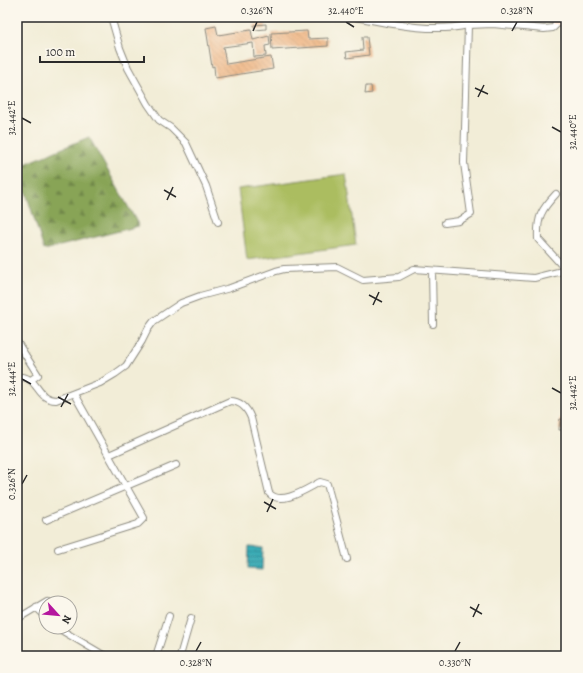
<svg xmlns="http://www.w3.org/2000/svg" width="583" height="673" font-family="Alegreya,serif">
  <style>
    .grass { fill: #abbd61; stroke: #6b7446 }
    .forest { fill: url(#forest-firs); stroke: #5a6841 }
    .water { fill: url(#water-rules); stroke: #336c70 }
    .building { fill: url(#building-back-hatch) }
    .lines { fill: none; stroke-linecap: round; stroke-linejoin: round }
    .minor-casing { stroke: #8e8c81; stroke-width: 8 }
    .secondary-casing { stroke: #8e8c81; stroke-width: 10 }
    .minor { stroke: #fff; stroke-width: 6 }
    .secondary { stroke: #fde4d0; stroke-width: 8 }
    .ticks { fill: none; stroke: #2b2b2b; stroke-width: 1.5 }
    .neatline { fill: none; stroke: #2b2b2b; stroke-width: 1.5 }
    .ticks-label { font-size: 10px; text-anchor: middle; fill: #2b2b2b }
  </style>
  <defs>
    <pattern id="forest-firs" width="22" height="20" patternUnits="userSpaceOnUse"><rect width="22" height="20" fill="#88a457"/><path d="M5 1l3.5 6h-7zM16 11l3.5 6h-7z" fill="#6f8648"/></pattern>
    <pattern id="water-rules" width="6" height="5" patternUnits="userSpaceOnUse"><rect width="6" height="5" fill="#3bacb6"/><path d="M0 2.5h6" fill="none" stroke="#328c94"/></pattern>
    <pattern id="building-back-hatch" width="6" height="6" patternUnits="userSpaceOnUse"><rect width="6" height="6" fill="#edaf7a"/><path d="M-1 5l2 2M0 0l6 6M5-1l2 2" fill="none" stroke="#c08f64"/></pattern>
  </defs>
  <rect width="100%" height="100%" fill="#fbf7ec"/>
  <filter id="ink" filterUnits="userSpaceOnUse"><feTurbulence type="fractalNoise" baseFrequency=".025" numOctaves="2"/><feDisplacementMap in="SourceGraphic" scale="8" xChannelSelector="R" yChannelSelector="G"/><feConvolveMatrix kernelMatrix="1 2 1 2 8 2 1 2 1" color-interpolation-filters="sRGB"/></filter>
  <filter id="wash" filterUnits="userSpaceOnUse"><feTurbulence type="fractalNoise" baseFrequency=".012" numOctaves="4" result="noise"/><feDisplacementMap in="SourceGraphic" scale="16" xChannelSelector="R" yChannelSelector="G"/><feGaussianBlur stdDeviation="0.9" result="paint"/><feColorMatrix in="noise" values="0 0 0 0 0 0 0 0 0 0 0 0 0 0 0 0 0 1.4 0 .05"/><feComposite in="paint" operator="in"/></filter>
  <g filter="url(#wash)">
    <rect width="100%" height="100%" fill="#f2edd7"/>
    <!-- grass -->
    <path class="grass" d="M 346,174 L 356,245 L 247,260 L 238,189 Z"/>
    <!-- forest -->
    <path class="forest" d="M 89,137 L 139,226 L 44,250 L 18,167 Z"/>
    <!-- water -->
    <path class="water" d="M 249,547 L 263,548 L 262,570 L 248,569 Z"/>
    <g id="blocks">
      <!-- building -->
      <path class="building" d="M 266,24 L 266,29 L 255,30 L 254,25 Z
        M 216,26 L 218,35 L 251,30 L 253,40 L 269,36 L 270,45 L 265,46 L 266,56 L 254,57 L 253,43 L 223,47 L 226,64 L 271,57 L 273,69 L 215,78 L 214,66 L 212,67 L 206,28 Z
        M 307,31 L 308,39 L 328,38 L 328,46 L 272,50 L 271,33 Z
        M 362,37 L 367,37 L 369,55 L 347,58 L 346,52 L 363,50 Z
        M 366,86 L 371,86 L 372,93 L 365,94 Z
        M 560,419 L 566,420 L 565,430 L 559,430 Z"/>
    </g>
  </g>
  <g filter="url(#ink)">
    <use href="#blocks" fill-opacity="0" stroke="#8e8c81" stroke-width="1"/>
    <g class="lines">
      <!-- minor casing -->
      <g class="minor-casing">
        <path id="minor" d="M 111,17 L 120,48 L 128,68 L 148,104 L 159,120 L 171,128 L 186,143 L 206,186 L 218,222
          M 355,17 C 393,24 431,33 468,25
          M 556,194 C 541,210 537,217 538,239 L 566,270
          M 445,223 L 459,221 L 471,214 L 464,163 L 468,25 L 493,24 L 544,29 L 553,28 L 559,22
          M 432,271 L 433,324
          M 17,342 L 38,375 L 31,380
          M 17,379 L 22,377 C 39,379 37,400 56,400 L 100,383 L 115,374 L 126,366 L 142,341 L 148,329 L 154,321 L 181,303 L 200,296 L 230,288 L 276,271 L 284,269 L 337,267 L 363,280 L 399,277 L 414,269 L 534,278 L 566,270
          M 109,455 L 230,401 C 241,401 247,408 251,418 L 269,493 C 281,507 308,488 320,482 L 327,484 L 347,559
          M 46,520 L 176,465
          M 58,549 L 138,524 L 144,518 L 74,394
          M 36,607 L 46,617
          M 17,619 L 47,601
          M 56,627 L 105,656
          M 156,656 L 169,616
          M 180,656 L 191,618"/>
      </g>
      <!-- secondary casing -->
      <g class="secondary-casing">
        <path id="secondary" d="M 549,17 L 566,25"/>
      </g>
      <!-- minor -->
      <use href="#minor" class="minor"/>
      <!-- secondary -->
      <use href="#secondary" class="secondary"/>
    </g>
  </g>
  <!-- ticks -->
  <path class="ticks" d="M 346,22 L 354,27M 253,31 L 257,22M 512,31 L 517,22M 475,88 L 488,94M 478,97 L 484,85M 22,118 L 31,123M 552,127 L 561,132M 164,190 L 176,197M 167,200 L 173,187M 369,295 L 382,302M 373,305 L 379,292M 22,379 L 31,384M 552,388 L 561,393M 58,397 L 71,404M 61,407 L 68,394M 22,484 L 27,475M 264,502 L 276,509M 267,512 L 273,499M 470,607 L 482,614M 473,617 L 479,604M 196,651 L 201,642M 455,651 L 460,642"/>
  <!-- margin -->
  <rect width="583" height="673" fill="none" stroke="#fbf7ec" stroke-width="44"/>
  <!-- north arrow -->
  <g transform="translate(58 615) rotate(117)"><circle r="19" fill="#fbf7ec" stroke="#a8a59f"/>
  <path d="M0-3L7 15L0 10L-7 15Z" fill="#b5179e"/>
  <text y="-6" font-size="11" font-weight="bold" text-anchor="middle" fill="#2b2b2b">N</text>
  </g>
  <!-- scale -->
  <path d="M40 56v6h104v-6" fill="none" stroke="#2b2b2b" stroke-width="2"/>
  <text x="46" y="56" font-size="12" fill="#2b2b2b" stroke="#fbf7ec" stroke-width="3" paint-order="stroke">100 m</text>
  <rect x="22" y="22" width="539" height="629" class="neatline"/>
  <g class="ticks-label">
    <text x="257" y="14">0.326°N</text>
    <text x="346" y="14">32.440°E</text>
    <text x="517" y="14">0.328°N</text>
    <text transform="translate(11 118) rotate(-90)" y="4">32.442°E</text>
    <text transform="translate(572 132) rotate(-90)" y="4">32.440°E</text>
    <text transform="translate(11 379) rotate(-90)" y="4">32.444°E</text>
    <text transform="translate(572 393) rotate(-90)" y="4">32.442°E</text>
    <text transform="translate(11 484) rotate(-90)" y="4">0.326°N</text>
    <text x="196" y="666">0.328°N</text>
    <text x="455" y="666">0.330°N</text>
  </g>
</svg>
